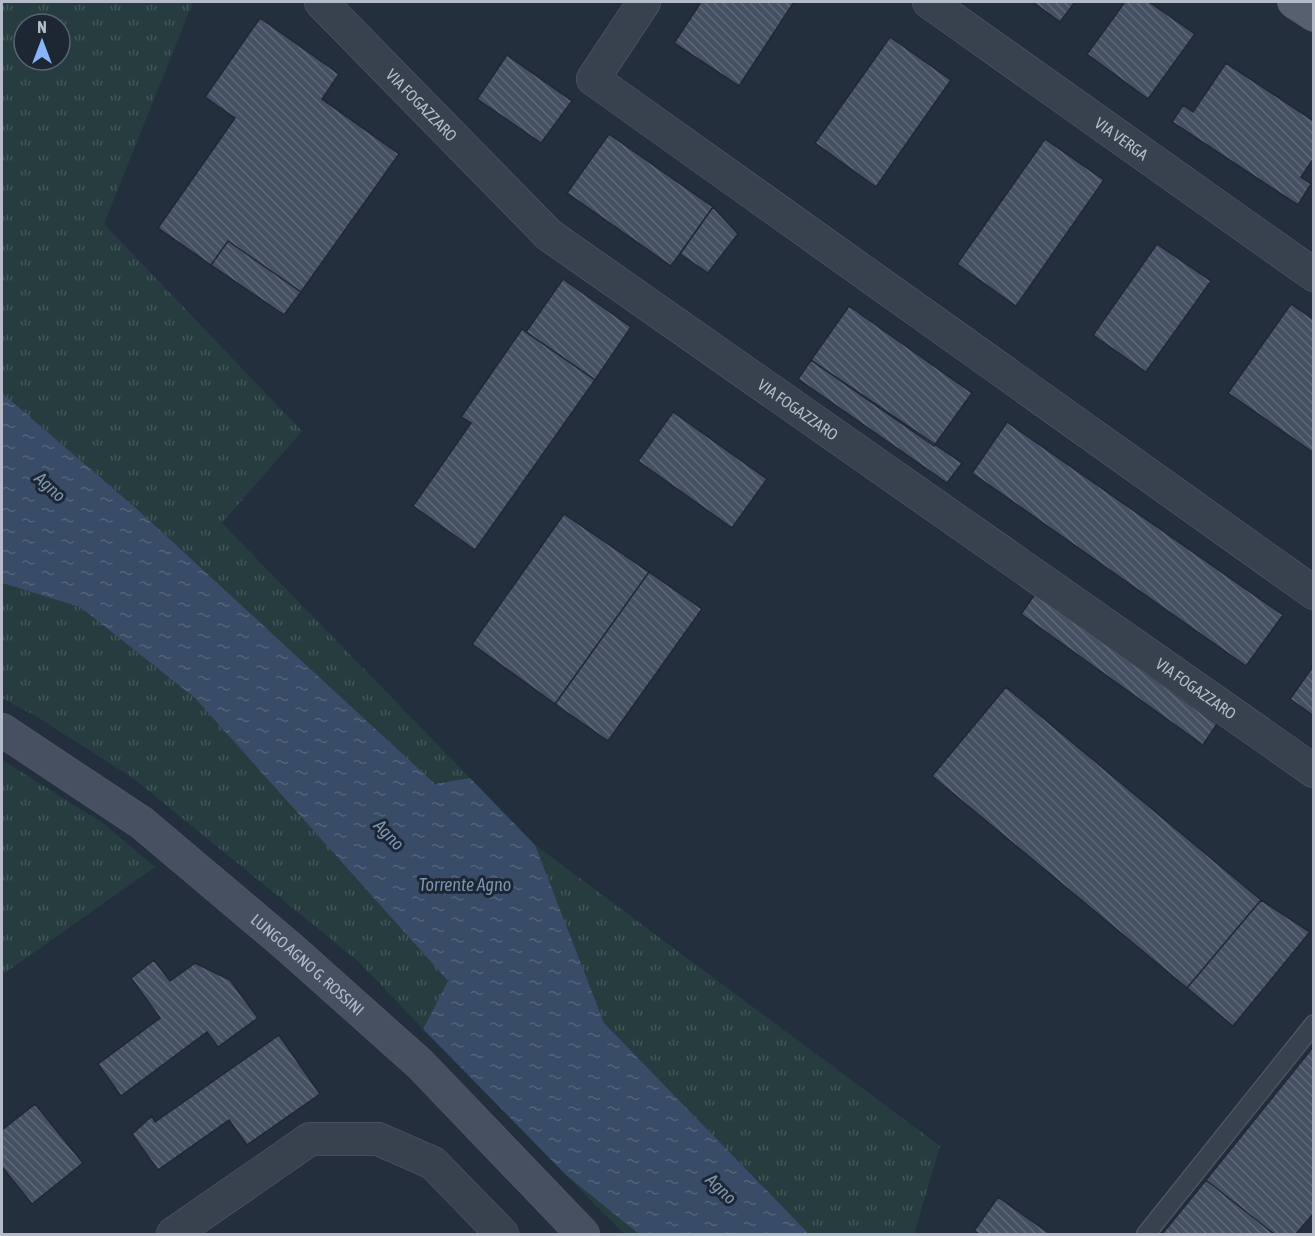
<svg xmlns="http://www.w3.org/2000/svg" width="1315" height="1236" font-family="'Asap Condensed',sans-serif">
  <style>
    .grass { fill: url(#grass-tufts); fill-rule: evenodd }
    .water { fill: url(#water-ripples) }
    .building { fill: url(#building-back-hatch); stroke: #1f2835; stroke-width: 1.5 }
    .lines { fill: none; stroke-linecap: round; stroke-linejoin: round }
    .lane-casing { stroke: #565f6c; stroke-width: 20 }
    .street-casing { stroke: #565f6c; stroke-width: 34 }
    .secondary-casing { stroke: #565f6c; stroke-width: 34 }
    .primary-casing { stroke: #414a57; stroke-width: 34 }
    .lane { stroke: #38414e; stroke-width: 18 }
    .street { stroke: #38414e; stroke-width: 33 }
    .secondary { stroke: #465061; stroke-width: 33 }
    .primary { stroke: #56606e; stroke-width: 33 }
    .labels { text-anchor: middle; stroke-width: 6; stroke-linejoin: round; paint-order: stroke }
    .street-label { font-size: 16px; fill: #b4bcc9; stroke: #1d2633 }
    .water-label { font-size: 18px; font-style: italic; fill: #7c92b1; stroke: #1d2633 }
  </style>
  <defs>
    <pattern id="grass-tufts" width="24" height="20" patternUnits="userSpaceOnUse" patternTransform="scale(1.5)"><rect width="24" height="20" fill="#263c3f"/><path d="M3 7l-1-3M5 7V3M7 7l1-3M15 17l-1-3M17 17v-4M19 17l1-3" fill="none" stroke="#435659"/></pattern>
    <pattern id="water-ripples" width="26" height="14" patternUnits="userSpaceOnUse" patternTransform="scale(1.5)"><rect width="26" height="14" fill="#394c67"/><path d="M2 4q2-2 4 0t4 0M15 11q2-2 4 0t4 0" fill="none" stroke="#53647b"/></pattern>
    <pattern id="building-back-hatch" width="6" height="6" patternUnits="userSpaceOnUse" patternTransform="scale(1.5)"><rect width="6" height="6" fill="#455162"/><path d="M-1 5l2 2M0 0l6 6M5-1l2 2" fill="none" stroke="#5d6877"/></pattern>
  </defs>
  <rect width="100%" height="100%" fill="#242f3e"/>
  <!-- grass -->
  <path class="grass" d="M 2,2 L 193,2 L 104,224 L 302,431 L 222,523 L 470,778 L 435,785 L 137,509 L 2,393 ZM 24,24 L 60,24 L 60,60 L 24,60 Z
    M 2,583 L 80,607 L 195,698 L 448,981 L 423,1029 L 359,962 L 134,779 L 39,718 L 2,698 Z
    M 2,760 L 103,823 L 155,867 L 2,975 Z
    M 535,845 L 940,1146 L 914,1234 L 809,1234 L 604,1023 Z
    M 566,1175 L 639,1234 L 624,1234 Z"/>
  <!-- water -->
  <path class="water" d="M 2,393 L 137,509 L 435,784 L 470,778 L 535,845 L 604,1023 L 809,1234 L 639,1234 L 566,1175 L 423,1029 L 448,981 L 195,698 L 80,607 L 2,583 Z"/>
  <!-- building -->
  <path class="building" d="M 701,2 L 794,2 L 739,86 L 674,43 Z
    M 1033,2 L 1075,2 L 1060,22 Z
    M 1125,2 L 1149,2 L 1195,34 L 1148,99 L 1087,54 Z
    M 260,18 L 339,74 L 322,99 L 399,154 L 301,292 L 228,241 L 211,265 L 158,228 L 235,118 L 205,97 Z
    M 890,37 L 951,80 L 876,187 L 815,143 Z
    M 507,55 L 572,101 L 541,143 L 477,99 Z
    M 1226,63 L 1314,121 L 1314,158 L 1301,177 L 1311,184 L 1298,205 L 1172,122 L 1183,105 L 1193,112 Z
    M 609,134 L 713,207 L 671,266 L 567,193 Z
    M 1045,139 L 1104,180 L 1016,306 L 957,264 Z
    M 713,207 L 738,234 L 708,273 L 680,254 Z
    M 228,241 L 301,292 L 284,315 L 211,265 Z
    M 1157,244 L 1211,281 L 1146,372 L 1093,335 Z
    M 563,279 L 631,327 L 595,380 L 526,332 Z
    M 1291,304 L 1314,320 L 1314,453 L 1228,393 Z
    M 849,306 L 972,393 L 934,446 L 811,360 Z
    M 522,329 L 595,380 L 475,550 L 413,506 L 471,423 L 461,417 Z
    M 811,360 L 962,463 L 947,483 L 798,379 Z
    M 673,412 L 767,479 L 732,528 L 638,461 Z
    M 1007,422 L 1283,615 L 1246,666 L 972,473 Z
    M 564,514 L 649,572 L 555,704 L 472,644 Z
    M 649,572 L 702,609 L 608,741 L 555,704 Z
    M 1035,594 L 1217,724 L 1203,745 L 1021,614 Z
    M 1314,665 L 1314,716 L 1290,699 Z
    M 1006,687 L 1261,900 L 1187,988 L 932,776 Z
    M 1261,900 L 1310,932 L 1233,1026 L 1187,988 Z
    M 154,960 L 170,981 L 195,963 L 230,980 L 258,1018 L 218,1047 L 207,1032 L 121,1096 L 98,1064 L 160,1018 L 131,978 Z
    M 279,1035 L 320,1094 L 247,1145 L 229,1120 L 158,1170 L 132,1134 L 152,1116 L 155,1122 Z
    M 1314,1046 L 1314,1213 L 1296,1234 L 1274,1234 L 1206,1180 Z
    M 35,1104 L 83,1163 L 32,1204 L 2,1167 L 2,1130 Z
    M 1206,1180 L 1274,1234 L 1165,1234 L 1163,1233 Z
    M 998,1197 L 1050,1234 L 979,1234 L 974,1231 Z"/>
  <g class="lines">
    <!-- lane casing -->
    <g class="lane-casing">
      <path id="lane" d="M 1146,1234 L 1314,1024"/>
    </g>
    <!-- street casing -->
    <g class="street-casing">
      <g id="street">
        <path id="s1" d="M 321,2 L 549,235 L 1314,771"/>
        <path d="M 644,2 L 593,79 L 1314,593"/>
        <path id="s2" d="M 929,2 L 1314,275"/>
        <path d="M 173,1234 L 310,1139 L 378,1139 L 433,1163 L 502,1234"/>
      </g>
    </g>
    <!-- secondary casing -->
    <g class="secondary-casing">
      <g id="secondary">
        <path id="s3" d="M 2,730 L 142,823 L 290,948 L 420,1064 L 583,1234"/>
      </g>
    </g>
    <!-- primary casing -->
    <g class="primary-casing">
      <path id="primary" d="M 1294,2 L 1314,15"/>
    </g>
    <!-- lane -->
    <use href="#lane" class="lane"/>
    <!-- street -->
    <use href="#street" class="street"/>
    <!-- secondary -->
    <use href="#secondary" class="secondary"/>
    <!-- primary -->
    <use href="#primary" class="primary"/>
  </g>
  <g class="labels">
    <!-- street labels -->
    <g class="street-label">
      <text dy="6" stroke="none"><textPath href="#s1" startOffset="144">VIA FOGAZZARO</textPath></text>
      <text dy="6" stroke="none"><textPath href="#s2" startOffset="236">VIA VERGA</textPath></text>
      <text dy="6" stroke="none"><textPath href="#s1" startOffset="630">VIA FOGAZZARO</textPath></text>
      <text dy="6" stroke="none"><textPath href="#s1" startOffset="1116">VIA FOGAZZARO</textPath></text>
      <text dy="6" stroke="none"><textPath href="#s3" startOffset="386">LUNGO AGNO G. ROSSINI</textPath></text>
    </g>
    <!-- water labels -->
    <g class="water-label">
      <text transform="translate(50 487) rotate(42)" y="6">Agno</text>
      <text transform="translate(389 835) rotate(46)" y="6">Agno</text>
      <text x="465" y="891">Torrente Agno</text>
      <text transform="translate(721 1189) rotate(44)" y="6">Agno</text>
    </g>
  </g>
  <!-- border -->
  <rect width="1315" height="1236" fill="none" stroke="#b4bcc9" stroke-width="6"/>
  <!-- north arrow -->
  <g transform="translate(42 42)"><circle r="28" fill="#1d2633" stroke="#59626f" stroke-width="1.5"/>
  <path d="M0-4.5L10 22L0 15L-10 22Z" fill="#8ab4f8"/>
  <text y="-9" font-size="16" font-weight="bold" text-anchor="middle" fill="#b4bcc9">N</text>
  </g>
</svg>
